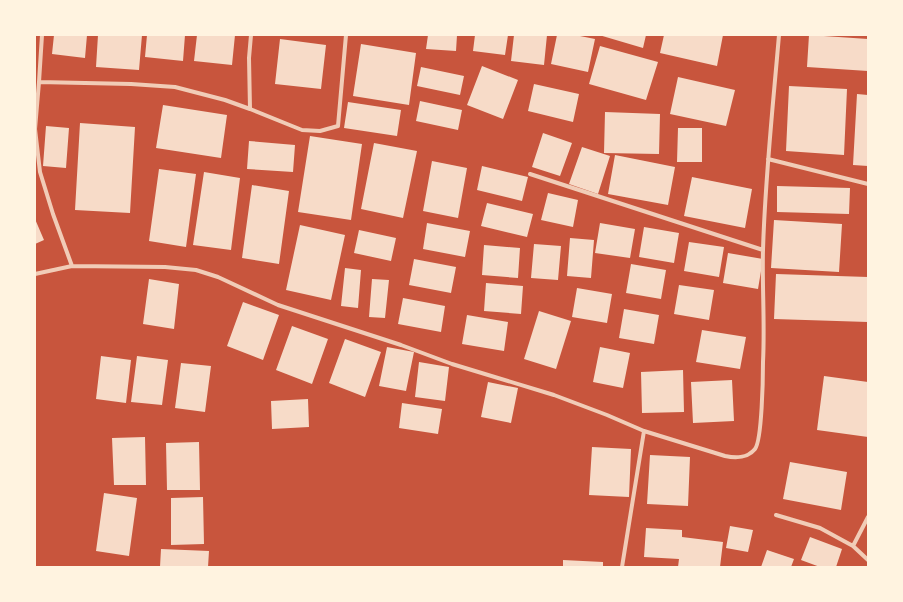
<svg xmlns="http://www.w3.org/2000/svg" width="903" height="602" font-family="'Titillium Web',sans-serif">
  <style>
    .building { fill: #f7dbc8 }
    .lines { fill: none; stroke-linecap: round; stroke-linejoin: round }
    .minor { stroke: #f1ccb7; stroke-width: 4 }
  </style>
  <rect width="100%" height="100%" fill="#c8553d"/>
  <!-- building -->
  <path class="building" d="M 54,35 L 87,35 L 85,58 L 52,54 Z
    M 98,35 L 142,35 L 139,70 L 96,67 Z
    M 147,35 L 185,35 L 183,61 L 145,57 Z
    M 197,35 L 235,35 L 232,65 L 194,61 Z
    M 428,35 L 457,35 L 456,51 L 426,49 Z
    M 475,35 L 508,35 L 505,55 L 473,51 Z
    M 514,35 L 547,35 L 544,65 L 511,61 Z
    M 557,35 L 575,35 L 595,39 L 588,72 L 551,64 Z
    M 599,35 L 646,35 L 643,48 Z
    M 664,35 L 723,35 L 717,66 L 660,53 Z
    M 809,35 L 868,39 L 868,71 L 807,67 Z
    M 280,39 L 326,45 L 321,89 L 275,84 Z
    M 361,44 L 416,53 L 409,105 L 353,96 Z
    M 600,46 L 658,62 L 646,100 L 589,84 Z
    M 482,66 L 518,80 L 503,119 L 467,105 Z
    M 421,67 L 464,76 L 460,95 L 417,86 Z
    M 678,77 L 735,90 L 726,126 L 670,114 Z
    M 534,84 L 579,94 L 573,122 L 528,111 Z
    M 789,86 L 847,89 L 844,155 L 786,151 Z
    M 857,94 L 868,95 L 868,166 L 853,165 Z
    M 420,101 L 462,110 L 458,130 L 416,121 Z
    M 348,102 L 401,110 L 397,136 L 344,128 Z
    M 163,105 L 227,115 L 221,158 L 156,148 Z
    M 605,112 L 660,114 L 659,154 L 604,153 Z
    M 80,123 L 135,127 L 130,213 L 75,210 Z
    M 46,126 L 69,128 L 66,168 L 43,166 Z
    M 678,128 L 702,128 L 702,162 L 677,162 Z
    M 543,133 L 572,143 L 560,176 L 532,167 Z
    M 310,136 L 362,144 L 351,220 L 298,212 Z
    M 249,141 L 295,145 L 293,172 L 247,169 Z
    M 374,143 L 417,151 L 403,218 L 361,209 Z
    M 582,147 L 610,156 L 598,194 L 569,184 Z
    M 615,155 L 675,167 L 668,205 L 608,194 Z
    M 432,161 L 467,168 L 458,218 L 423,211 Z
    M 482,166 L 528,177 L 522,201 L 477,190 Z
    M 159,169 L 196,174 L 186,247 L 149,241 Z
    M 204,172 L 240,178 L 231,250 L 193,245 Z
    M 692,177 L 752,189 L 745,228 L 684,216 Z
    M 252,185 L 289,191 L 279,264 L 242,258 Z
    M 777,186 L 850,188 L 849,214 L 777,212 Z
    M 548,193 L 578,200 L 573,227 L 541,220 Z
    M 487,203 L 533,214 L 527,237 L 481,226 Z
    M 35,219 L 44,240 L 35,244 Z
    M 774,220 L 842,224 L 839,272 L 771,268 Z
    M 427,223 L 470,231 L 465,257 L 423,249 Z
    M 600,223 L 635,229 L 630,258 L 595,253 Z
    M 300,225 L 345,235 L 331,300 L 286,290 Z
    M 644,227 L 679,233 L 674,263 L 639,257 Z
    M 359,230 L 396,238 L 391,261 L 354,253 Z
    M 570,238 L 594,240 L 591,278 L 567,276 Z
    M 689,242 L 724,247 L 719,277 L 684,271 Z
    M 534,244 L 561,246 L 558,280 L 531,278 Z
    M 484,245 L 520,248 L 518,278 L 482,275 Z
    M 728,253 L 763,259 L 758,289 L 723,283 Z
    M 414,259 L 456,267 L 451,293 L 409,285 Z
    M 631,264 L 666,270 L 661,299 L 626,293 Z
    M 345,268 L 361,270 L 358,308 L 341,306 Z
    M 776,274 L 868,277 L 868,322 L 774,319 Z
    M 149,279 L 179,284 L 174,329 L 143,324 Z
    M 372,279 L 389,280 L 385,318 L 369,317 Z
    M 486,283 L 523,286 L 521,314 L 484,311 Z
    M 679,285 L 714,290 L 709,320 L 674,314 Z
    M 577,288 L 612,294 L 607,323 L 572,317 Z
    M 403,298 L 445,306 L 441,332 L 398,324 Z
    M 243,302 L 279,315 L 263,360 L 227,346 Z
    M 624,309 L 659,315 L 654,344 L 619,338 Z
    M 539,311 L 571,321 L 556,369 L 524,359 Z
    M 467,315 L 508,322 L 504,351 L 462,344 Z
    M 292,326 L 328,339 L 312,384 L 276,370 Z
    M 702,330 L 746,337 L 740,369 L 696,362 Z
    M 345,339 L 381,352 L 365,397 L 329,383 Z
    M 387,347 L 414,352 L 406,391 L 379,386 Z
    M 600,347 L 630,353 L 623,388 L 593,382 Z
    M 101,356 L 131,360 L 126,403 L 96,399 Z
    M 137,356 L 168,360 L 162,405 L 131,402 Z
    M 419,362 L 449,367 L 445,401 L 415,397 Z
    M 181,363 L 211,366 L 205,412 L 175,408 Z
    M 683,370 L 684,412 L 642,413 L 641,372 Z
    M 824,376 L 868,382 L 868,437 L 817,430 Z
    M 732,380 L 734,421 L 693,423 L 691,382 Z
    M 488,382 L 518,388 L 511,423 L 481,417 Z
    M 308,399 L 309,427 L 272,429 L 271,401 Z
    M 402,403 L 442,409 L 438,434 L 399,428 Z
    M 145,437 L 146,485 L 114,485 L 112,438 Z
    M 199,442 L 200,490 L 167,490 L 166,443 Z
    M 592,447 L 631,449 L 629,497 L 589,495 Z
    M 650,455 L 690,457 L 688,506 L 647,504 Z
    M 790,462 L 847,472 L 841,510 L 783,499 Z
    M 104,493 L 137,498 L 129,556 L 96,551 Z
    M 203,497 L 204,544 L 171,545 L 171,498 Z
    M 730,526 L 753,530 L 748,552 L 726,548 Z
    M 646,528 L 682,530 L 682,537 L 723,542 L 720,567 L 678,567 L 679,559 L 644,557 Z
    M 810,537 L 842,549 L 836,567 L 820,567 L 801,560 Z
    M 161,549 L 209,551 L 208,567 L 160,567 Z
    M 767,550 L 794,559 L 791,567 L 761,567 Z
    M 563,560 L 603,562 L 603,567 L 563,567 Z"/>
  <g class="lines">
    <!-- minor -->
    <path class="minor" d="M 251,35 L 249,58 L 250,109 L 302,130 L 320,131 L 338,126 L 346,35
      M 39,82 L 42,35
      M 768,159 L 868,184
      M 530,174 L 763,250
      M 72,266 L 53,214 L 40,172 L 35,129 L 39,82 L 131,84 L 175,87 L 225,100 L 250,109
      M 35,274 L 72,266 L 165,267 L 196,270 L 218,277 L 278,305 L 401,345 L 452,364 L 554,395 L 607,415 L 644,431 L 725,456 C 735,458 747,459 755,449 C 762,440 763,377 763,362 C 765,324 762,287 763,250 C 765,178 773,106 779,35
      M 776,515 L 820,528 L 853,546
      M 868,517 L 853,546 L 868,560
      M 622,567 L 644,431"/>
  </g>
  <!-- border -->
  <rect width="903" height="602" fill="none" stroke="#fff3e0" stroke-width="72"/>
</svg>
